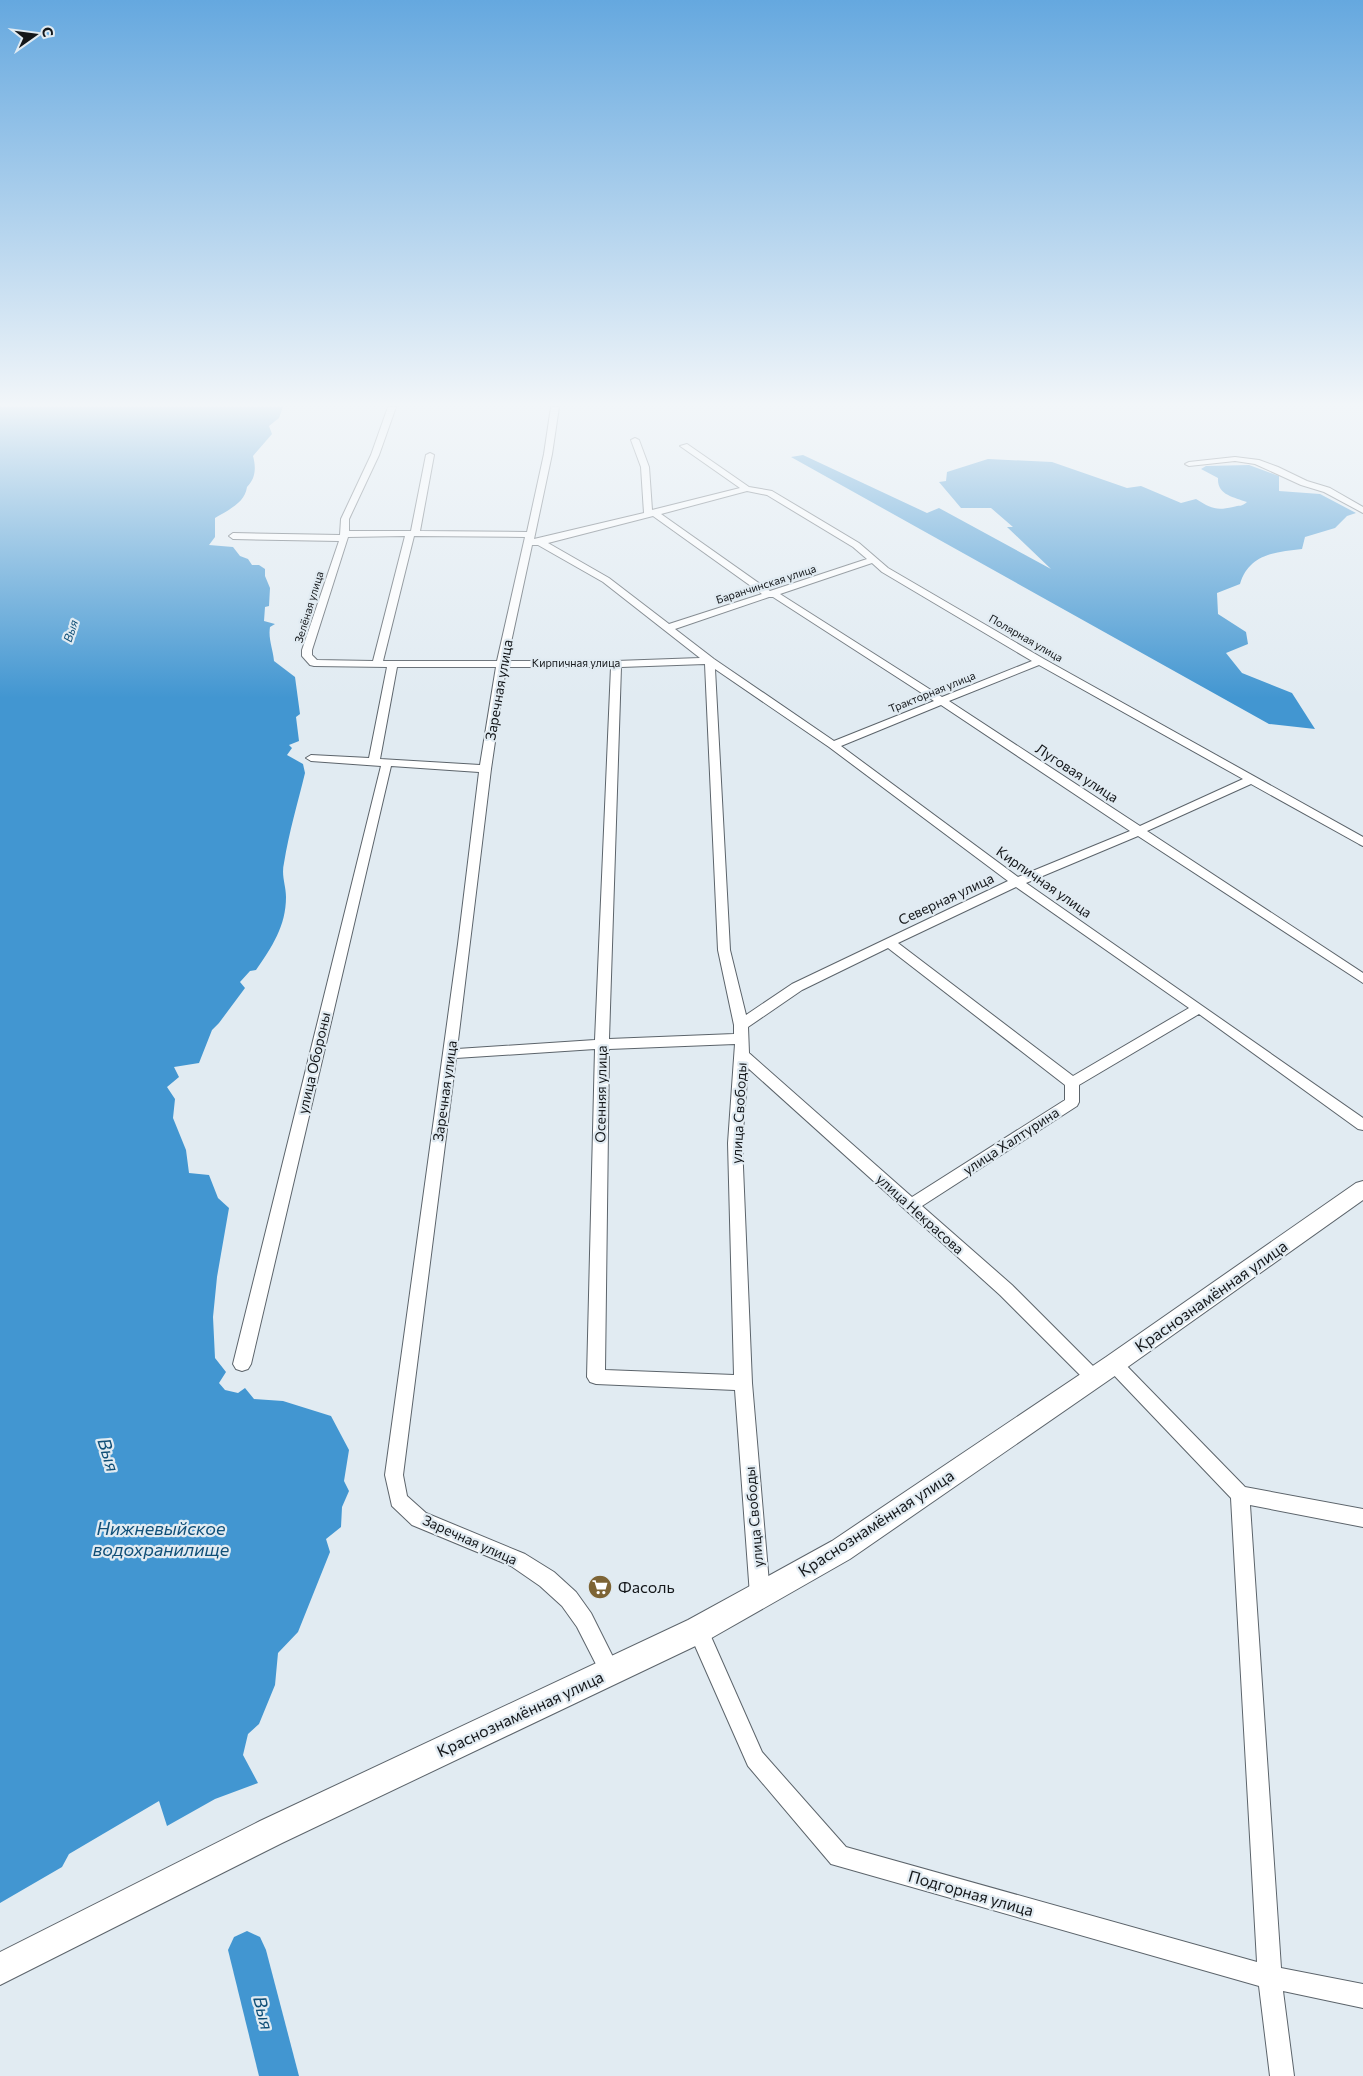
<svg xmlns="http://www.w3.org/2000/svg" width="1363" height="2076" font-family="Commissioner,sans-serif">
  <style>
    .water { fill: #4296d1 }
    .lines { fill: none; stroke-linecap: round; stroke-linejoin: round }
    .river { fill: #4296d1; fill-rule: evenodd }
    .minor-casing { stroke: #5c646b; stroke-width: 2 }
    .major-casing { stroke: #5c646b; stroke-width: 2 }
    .minor { fill: #fff; fill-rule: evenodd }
    .major { fill: #fff; fill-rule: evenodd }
    .labels { text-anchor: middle; stroke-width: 4.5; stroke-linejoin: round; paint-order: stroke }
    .far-street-label { font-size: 11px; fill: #14171a; stroke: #e1ebf2 }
    .far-water-label { font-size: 12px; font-style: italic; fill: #104f77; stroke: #e1ebf2 }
    .street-label { font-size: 14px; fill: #14171a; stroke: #e1ebf2 }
    .near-street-label { font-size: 16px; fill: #14171a; stroke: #e1ebf2 }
    .near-poi-label { font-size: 16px; fill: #14171a; stroke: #e1ebf2; text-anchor: start }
    .near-water-label { font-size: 18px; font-style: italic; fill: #104f77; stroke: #e1ebf2 }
  </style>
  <rect width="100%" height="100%" fill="#e1ebf2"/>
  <!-- water -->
  <path class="water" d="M 0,407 L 283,407 L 279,418 L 269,426 L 272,434 L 253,456 C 256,467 256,478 247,487 C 245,503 228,510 215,518 L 215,537 L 209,545 L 233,547 L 240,556 L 248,559 L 252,565 L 259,565 L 265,569 L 265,576 L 270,588 L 269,606 L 265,607 L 264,621 L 275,624 L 270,627 C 268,639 273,649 274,661 L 295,677 L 300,714 L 296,717 L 299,741 L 289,745 L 292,748 L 287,755 L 303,764 L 305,773 C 298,802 289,832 284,863 C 281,876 286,885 286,897 C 286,926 272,947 256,970 L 250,971 L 240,982 L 245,988 L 219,1023 L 212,1030 L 199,1063 L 174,1067 L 179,1077 L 167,1087 L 175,1099 L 173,1118 L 186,1150 L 189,1173 L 209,1175 L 218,1198 L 229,1208 L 217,1277 L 213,1317 L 215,1358 L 226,1372 L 219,1383 L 225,1390 L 238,1393 L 245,1388 L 254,1399 L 283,1401 L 331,1416 L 349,1450 L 344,1481 L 349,1491 L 342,1507 L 341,1527 L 326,1539 L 330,1552 L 298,1632 L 278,1653 L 275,1685 L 259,1724 L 248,1734 L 243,1755 L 258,1783 L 215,1799 L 167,1826 L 159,1801 L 69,1854 L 62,1867 L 0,1903 Z
    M 803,455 L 927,513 L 939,508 L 1051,569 L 1007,527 L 1013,527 L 991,508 L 961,508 L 939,482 L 946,481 L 947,472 L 988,459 L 1052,462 L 1127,488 L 1141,486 L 1181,503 L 1196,499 C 1211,508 1215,511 1233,507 C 1239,505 1242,507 1247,502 C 1234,497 1217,495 1218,478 L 1201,469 L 1206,466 L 1249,465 L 1279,476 L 1279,491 L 1320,494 L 1356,513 L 1347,516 L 1335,528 L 1305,537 L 1302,549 C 1275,552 1249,554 1240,584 L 1217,593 L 1218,614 L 1246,632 L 1248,644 L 1226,653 L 1242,673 L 1292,693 L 1315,729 L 1269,724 L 791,457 Z"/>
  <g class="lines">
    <!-- river -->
    <path class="river" d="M 247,1931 L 260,1937 L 266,1950 L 299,2076 L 259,2076 L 228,1950 L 234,1937 Z"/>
    <!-- minor casing -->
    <g class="minor-casing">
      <path id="minor" d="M 388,407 L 396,407 L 379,455 L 349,519 L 349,531 L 411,531 L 426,455 L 430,453 L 434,455 L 420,531 L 527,532 L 544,454 L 551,407 L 559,407 L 552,454 L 534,539 L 644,513 L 641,467 L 631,440 L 635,438 L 639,440 L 649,467 L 652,510 L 740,488 L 680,446 L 687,444 L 749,487 L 772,491 L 859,543 L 888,568 L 1044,659 L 1363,837 L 1363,846 L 1359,844 L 1251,784 L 1147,831 L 1363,973 L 1363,983 L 1138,836 L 1026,883 L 1363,1118 L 1363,1130 L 1358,1129 L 1199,1014 L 1079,1085 L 1079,1102 L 1077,1106 L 922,1206 L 1012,1285 L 1099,1372 L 1102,1377 L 1099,1382 L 1093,1384 L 1087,1382 L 1000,1295 L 748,1068 L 742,1143 L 752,1383 L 770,1595 L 767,1602 L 760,1605 L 753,1602 L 750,1595 L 735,1390 L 596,1384 L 590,1382 L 587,1377 L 595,1049 L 456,1058 L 403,1475 L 407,1496 L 426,1513 L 525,1554 L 554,1572 L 576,1592 L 591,1613 L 620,1671 L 617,1678 L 610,1681 L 603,1678 L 577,1627 L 562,1606 L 540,1586 L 511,1566 L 412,1525 L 392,1506 L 385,1475 L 458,944 L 479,772 L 391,766 L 251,1364 L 248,1369 L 242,1371 L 236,1369 L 233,1364 L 381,766 L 311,761 L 306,758 L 311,755 L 369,758 L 387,667 L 314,666 L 310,665 L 302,656 L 302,650 L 339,541 L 233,539 L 229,536 L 233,533 L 340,535 L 341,519 L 371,455 ZM 747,491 L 767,495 L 853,547 L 867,559 L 770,591 L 661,514 ZM 653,516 L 762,594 L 669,624 L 609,578 L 548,543 ZM 405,536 L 373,661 L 317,660 L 312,655 L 312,650 L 348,537 ZM 414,536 L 525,537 L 497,661 L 383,661 ZM 532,545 L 538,545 L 603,582 L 700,658 L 616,661 L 507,661 ZM 872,563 L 882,572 L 1032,661 L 942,697 L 780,594 ZM 769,597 L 773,597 L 934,701 L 834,741 L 714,659 L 675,629 ZM 705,664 L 718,950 L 734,1025 L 734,1034 L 609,1039 L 621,667 ZM 1039,665 L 1243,779 L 1140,826 L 949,701 ZM 397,667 L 496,667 L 480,765 L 380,759 ZM 506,667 L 611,667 L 595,1040 L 457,1049 L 491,769 ZM 715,669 L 829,747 L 1008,881 L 792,984 L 746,1015 L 730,950 ZM 941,705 L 1130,831 L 1018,877 L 841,746 ZM 1016,887 L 1189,1008 L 1073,1076 L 898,943 ZM 888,948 L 1065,1085 L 1065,1100 L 912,1197 L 749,1053 L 748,1027 L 802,990 ZM 735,1044 L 728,1143 L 734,1375 L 605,1370 L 609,1049 Z
        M 1235,457 L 1259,460 L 1278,467 L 1307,481 L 1330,488 L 1363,507 L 1363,513 L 1324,492 L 1301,485 L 1255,464 L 1235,461 L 1189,466 L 1185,464 L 1189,462 Z
        M 1114,1357 L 1120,1359 L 1245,1487 L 1363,1509 L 1363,1527 L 1250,1505 L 1281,1968 L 1363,1984 L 1363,2008 L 1283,1991 L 1294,2076 L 1270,2076 L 1259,1986 L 831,1864 L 748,1766 L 688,1630 L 691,1623 L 698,1620 L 705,1623 L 762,1752 L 846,1847 L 1257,1962 L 1231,1498 L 1108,1369 L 1105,1364 L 1108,1359 Z"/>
    </g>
    <!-- major casing -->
    <g class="major-casing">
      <path id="major" d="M 1363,1181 L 1363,1200 L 1122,1371 L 850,1559 L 708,1640 L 282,1843 L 0,1985 L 0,1952 L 260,1821 L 688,1620 L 832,1541 L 1106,1357 L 1356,1183 Z"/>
    </g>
    <!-- minor -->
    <use href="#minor" class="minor"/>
    <!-- major -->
    <use href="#major" class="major"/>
  </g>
  <!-- sky -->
  <linearGradient id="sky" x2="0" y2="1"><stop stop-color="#65a8df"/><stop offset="0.58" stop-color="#f2f6f9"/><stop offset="1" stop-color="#f2f6f9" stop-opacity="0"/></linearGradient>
  <rect width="1363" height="698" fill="url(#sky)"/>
  <!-- icons -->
  <defs>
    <g id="supermarket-disc" transform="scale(1.25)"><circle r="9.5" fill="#7d6435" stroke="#e1ebf2"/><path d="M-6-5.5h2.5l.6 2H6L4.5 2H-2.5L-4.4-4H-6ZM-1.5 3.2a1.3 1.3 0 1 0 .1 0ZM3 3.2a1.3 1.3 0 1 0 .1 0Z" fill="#fff"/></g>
  </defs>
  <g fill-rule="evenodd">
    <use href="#supermarket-disc" x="600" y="1587"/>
  </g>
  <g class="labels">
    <!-- far-street labels -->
    <g class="far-street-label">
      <text transform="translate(766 584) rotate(-18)" y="4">Баранчинская улица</text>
      <text transform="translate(309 607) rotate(-73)" y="4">Зелёная улица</text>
      <text transform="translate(1026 638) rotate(30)" y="4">Полярная улица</text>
      <text x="576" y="667">Кирпичная улица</text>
      <text transform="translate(932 692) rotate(-22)" y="4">Тракторная улица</text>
    </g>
    <!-- far-water labels -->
    <g class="far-water-label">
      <text transform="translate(71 631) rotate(-72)" y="4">Выя</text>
    </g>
    <!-- street labels -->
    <g class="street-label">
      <text transform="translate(499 690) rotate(-80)" y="5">Заречная улица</text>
      <text transform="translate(1077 773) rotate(33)" y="5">Луговая улица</text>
      <text transform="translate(1044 882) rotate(35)" y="5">Кирпичная улица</text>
      <text transform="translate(946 899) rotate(-25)" y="5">Северная улица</text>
      <text transform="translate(314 1063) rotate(-77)" y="5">улица Обороны</text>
      <text transform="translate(445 1091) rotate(-82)" y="5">Заречная улица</text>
      <text transform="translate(601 1094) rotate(-89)" y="5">Осенняя улица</text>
      <text transform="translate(739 1113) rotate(-87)" y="5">улица Свободы</text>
      <text transform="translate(1011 1141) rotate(-33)" y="5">улица Халтурина</text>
      <text transform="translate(920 1214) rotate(42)" y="5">улица Некрасова</text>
      <text transform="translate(754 1517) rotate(-95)" y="5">улица Свободы</text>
      <text transform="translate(470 1540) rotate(24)" y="5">Заречная улица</text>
    </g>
    <!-- near-street labels -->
    <g class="near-street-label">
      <text transform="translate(1211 1296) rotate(-35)" y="6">Краснознамённая улица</text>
      <text transform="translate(876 1523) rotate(-33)" y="6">Краснознамённая улица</text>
      <text transform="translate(520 1714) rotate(-25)" y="6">Краснознамённая улица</text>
      <text transform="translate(971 1893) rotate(16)" y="6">Подгорная улица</text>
    </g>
    <!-- near-poi labels -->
    <g class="near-poi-label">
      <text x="618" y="1593">Фасоль</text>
    </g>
    <!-- near-water labels -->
    <g class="near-water-label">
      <text transform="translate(108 1455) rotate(73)" y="6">Выя</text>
      <text x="161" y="1535">Нижневыйское<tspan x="161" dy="21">водохранилище</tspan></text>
      <text transform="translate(263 2013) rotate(76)" y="6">Выя</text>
    </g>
  </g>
  <!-- north arrow -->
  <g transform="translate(35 35) rotate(76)" stroke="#e1ebf2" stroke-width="4" paint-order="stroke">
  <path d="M0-4L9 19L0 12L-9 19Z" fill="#14171a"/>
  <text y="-8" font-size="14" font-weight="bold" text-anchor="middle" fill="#14171a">С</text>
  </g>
</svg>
